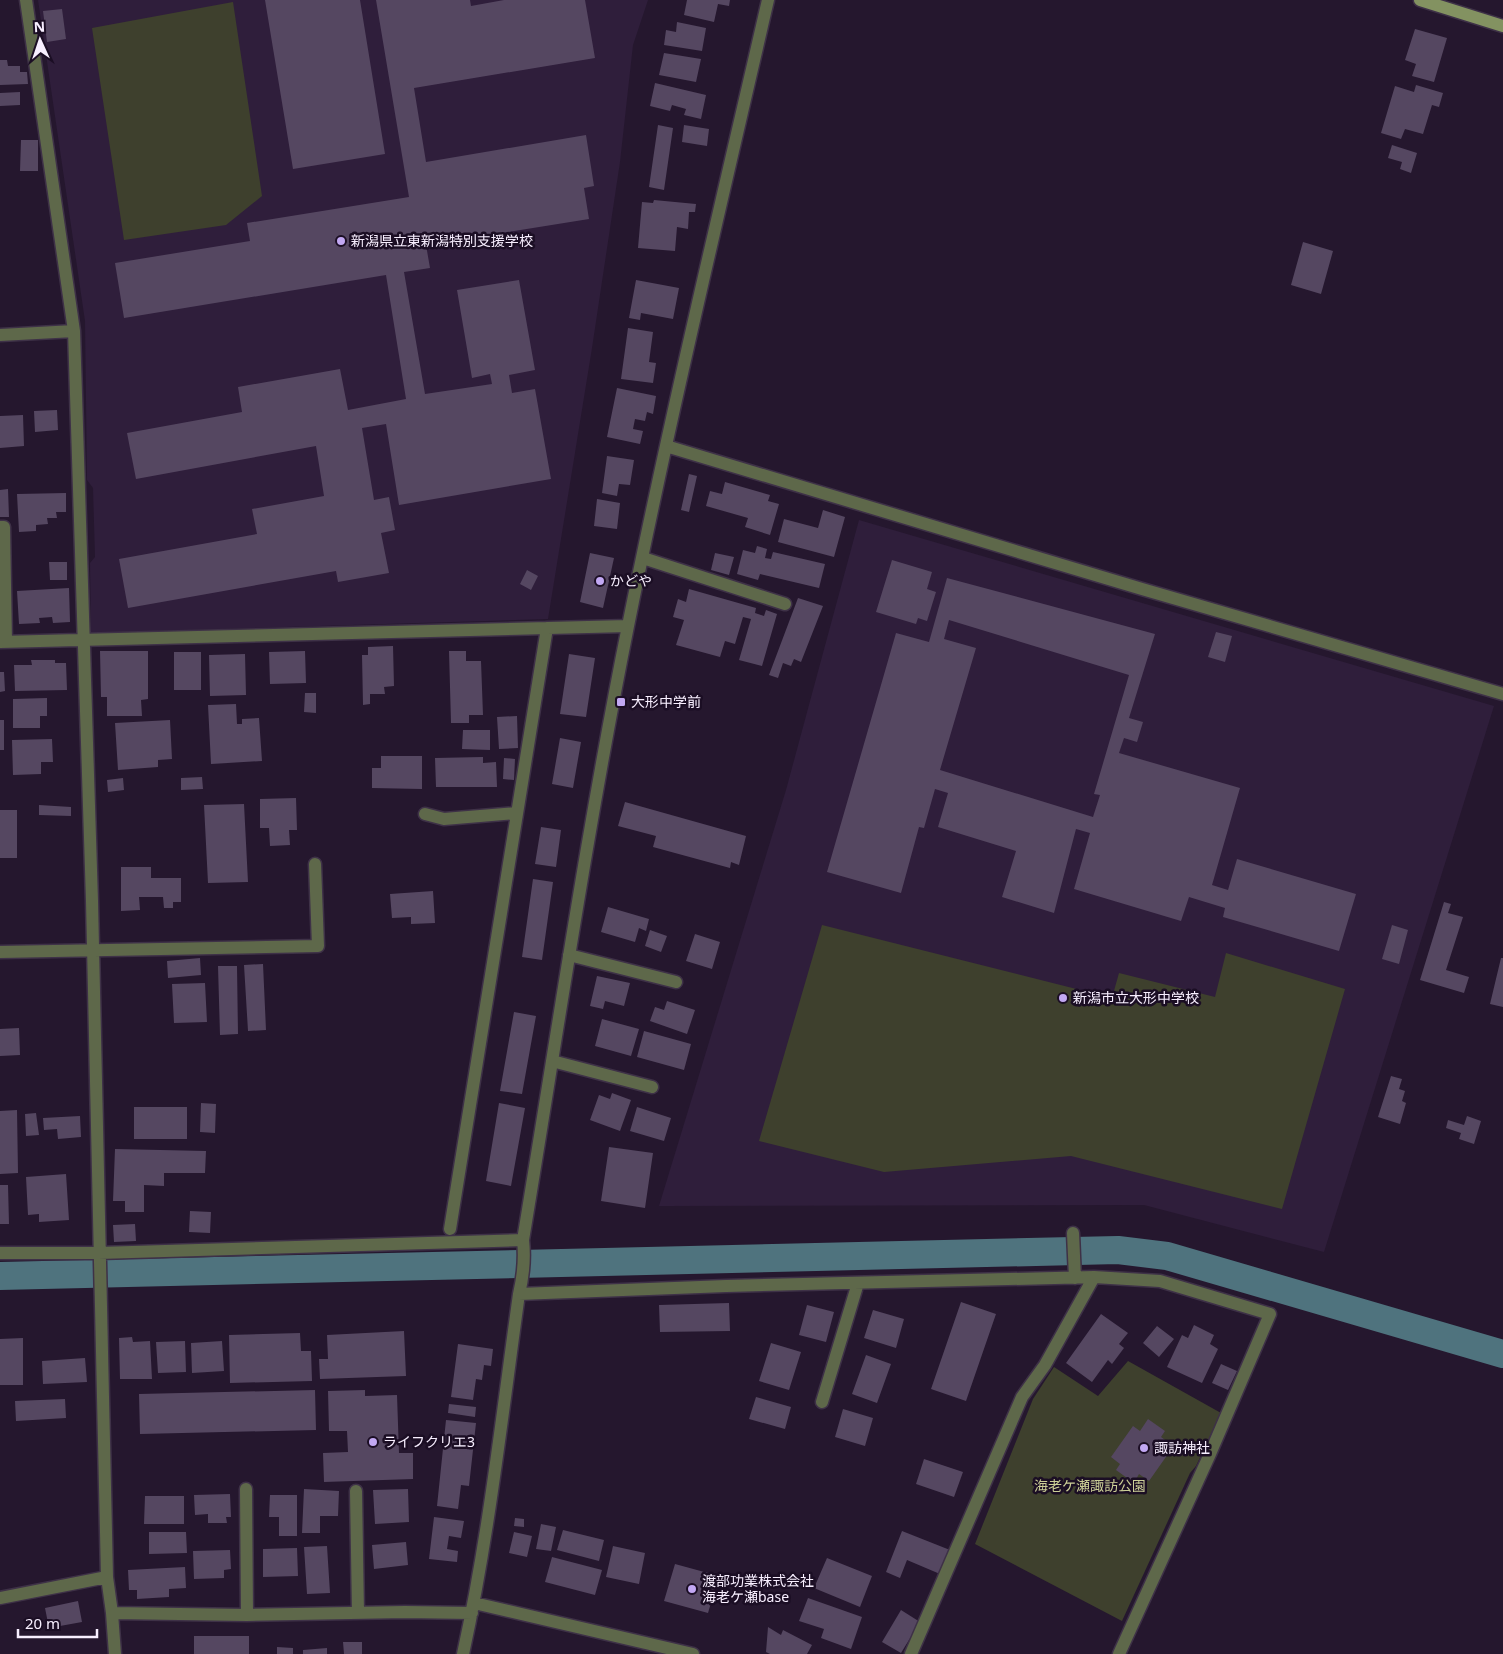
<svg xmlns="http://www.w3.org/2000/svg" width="1503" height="1654" font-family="'Noto Sans','Noto Sans JP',sans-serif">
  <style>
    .built { fill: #2f1e3b }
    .green { fill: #3e402d }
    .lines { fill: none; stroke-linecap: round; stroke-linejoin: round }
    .canal { stroke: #4f737e; stroke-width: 28 }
    .building { fill: #554761; fill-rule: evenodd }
    .street-casing { stroke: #3e3147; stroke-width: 15 }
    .secondary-casing { stroke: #3e3147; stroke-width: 15 }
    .street { stroke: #5e684a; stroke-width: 12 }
    .secondary { stroke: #839261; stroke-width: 12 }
    .poi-dot { fill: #c2a8f3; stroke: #1b0e24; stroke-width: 2 }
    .labels { text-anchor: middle; stroke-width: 5; stroke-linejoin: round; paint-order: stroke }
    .poi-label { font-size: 14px; fill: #f8efff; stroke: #1b0e24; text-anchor: start }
    .park-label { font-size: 14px; fill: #cbce96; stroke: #1b0e24 }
  </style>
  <rect width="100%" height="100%" fill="#25172e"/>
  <!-- built -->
  <path class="built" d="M 38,0 L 648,0 L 633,45 L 620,162 L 592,348 L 548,619 L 91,633 L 90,563 L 95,557 L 93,488 L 87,480 L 85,321 Z
    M 859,520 L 1494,706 L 1324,1252 L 1144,1205 L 659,1206 L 786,790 Z"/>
  <!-- green -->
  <path class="green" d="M 233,2 L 262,196 L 226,225 L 124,240 L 92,28 Z
    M 822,925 L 1112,998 L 1119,973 L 1215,997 L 1226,953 L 1345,989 L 1282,1209 L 1071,1156 L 884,1172 L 759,1141 Z
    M 1128,1361 L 1221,1413 L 1196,1466 L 1190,1473 L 1122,1621 L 975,1544 L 1033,1399 L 1054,1367 L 1098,1396 Z"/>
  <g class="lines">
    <!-- canal -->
    <path class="canal" d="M 0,1276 L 1118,1250 L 1167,1256 L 1503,1354"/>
  </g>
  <!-- building -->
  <path class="building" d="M 265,0 L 360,0 L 385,154 L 293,169 Z
    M 376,0 L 470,0 L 471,6 L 504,0 L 585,0 L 595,58 L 414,88 L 426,162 L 586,135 L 594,186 L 584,188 L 589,219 L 426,245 L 430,268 L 404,272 L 425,394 L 492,384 L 490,374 L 472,378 L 457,290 L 519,280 L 535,370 L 509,375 L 512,393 L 535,389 L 551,479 L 399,505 L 386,424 L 362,428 L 374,500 L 389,497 L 395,530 L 381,533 L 389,573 L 338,582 L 336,571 L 128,608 L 119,559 L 257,534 L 252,509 L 324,496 L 316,446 L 136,479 L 127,433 L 242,412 L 238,387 L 340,369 L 348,410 L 406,399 L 386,275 L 124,318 L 115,263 L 250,241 L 247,223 L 409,197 Z
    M 687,0 L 730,0 L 729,6 L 718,4 L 714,22 L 684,15 Z
    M 62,9 L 66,39 L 47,42 L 43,11 Z
    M 677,22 L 706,28 L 702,51 L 664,45 L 666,30 L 676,32 Z
    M 1415,29 L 1447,38 L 1434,82 L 1412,76 L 1416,64 L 1405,60 Z
    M 664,53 L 701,59 L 696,82 L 659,75 Z
    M 0,60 L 7,60 L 8,66 L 20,66 L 20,72 L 27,72 L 28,84 L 0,85 Z
    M 655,83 L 706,95 L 701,119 L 684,115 L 686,109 L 672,105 L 670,111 L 650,106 Z
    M 1416,85 L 1443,93 L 1439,107 L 1432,105 L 1423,134 L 1405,129 L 1401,139 L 1381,133 L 1395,86 L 1414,92 Z
    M 20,92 L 20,105 L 0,106 L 0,93 Z
    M 658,125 L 673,128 L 664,190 L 649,187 Z
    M 684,125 L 709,129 L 707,146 L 682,142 Z
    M 21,140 L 38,140 L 38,171 L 20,171 Z
    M 1392,145 L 1417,153 L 1411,173 L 1400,169 L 1402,162 L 1388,158 Z
    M 654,200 L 696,204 L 695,212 L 689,212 L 688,229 L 677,227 L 675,251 L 638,248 L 642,202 L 653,203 Z
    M 1303,242 L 1333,251 L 1321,294 L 1291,285 Z
    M 636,280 L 679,288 L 673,319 L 641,313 L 640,320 L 629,318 Z
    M 628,328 L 653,332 L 649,362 L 656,363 L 653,383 L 621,379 Z
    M 617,388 L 656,396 L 653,414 L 647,412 L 645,421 L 635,419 L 633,429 L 643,431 L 640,444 L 607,437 Z
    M 57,410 L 58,430 L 35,432 L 34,411 Z
    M 23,415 L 24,446 L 0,448 L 0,416 Z
    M 607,456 L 634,460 L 630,485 L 619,484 L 617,496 L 602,493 Z
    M 689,474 L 697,476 L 689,512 L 681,510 Z
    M 725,482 L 770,495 L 768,501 L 779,504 L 770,535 L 745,527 L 748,518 L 706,506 L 710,491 L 722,494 Z
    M 8,489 L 9,517 L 0,517 L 0,490 Z
    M 66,493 L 66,512 L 56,512 L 57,518 L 47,518 L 48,524 L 36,525 L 36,531 L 19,532 L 17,494 Z
    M 597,499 L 620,503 L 617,529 L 594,526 Z
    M 823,510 L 845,517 L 834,557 L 778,542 L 784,519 L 818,528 Z
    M 757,546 L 767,549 L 765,558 L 771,559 L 773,552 L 825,564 L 819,588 L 760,574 L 758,580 L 737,574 L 743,550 L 755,553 Z
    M 590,553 L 614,558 L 603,608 L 580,602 Z
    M 715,553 L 734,557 L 729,575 L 711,570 Z
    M 892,560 L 932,572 L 927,589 L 936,592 L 927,621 L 918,618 L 916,624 L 876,612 Z
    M 49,562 L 67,562 L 67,580 L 50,580 Z
    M 527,570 L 538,576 L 531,590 L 520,584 Z
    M 947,578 L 1155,634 L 1129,718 L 1143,722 L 1137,742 L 1124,738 L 1119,753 L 1240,788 L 1212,885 L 1228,890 L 1237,859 L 1356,894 L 1339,951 L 1223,917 L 1225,908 L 1189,897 L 1181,921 L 1074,889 L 1090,833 L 1076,829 L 1054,913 L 1002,897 L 1016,851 L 938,827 L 948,793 L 935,789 L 924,828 L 919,827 L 901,893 L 827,872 L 896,633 L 929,642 ZM 949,620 L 1129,675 L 1094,794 L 1100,795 L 1093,817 L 940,770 L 976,648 L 944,639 Z
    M 69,588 L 70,622 L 53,623 L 52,617 L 39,618 L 40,623 L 19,624 L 17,591 Z
    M 689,589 L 756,608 L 755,613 L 764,616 L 766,610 L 777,614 L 762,666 L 739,660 L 751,619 L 743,617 L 735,644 L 725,641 L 720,657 L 676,645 L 684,620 L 673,617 L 678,599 L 686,602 Z
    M 798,598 L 823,606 L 801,662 L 794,659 L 791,666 L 783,663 L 778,678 L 769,675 Z
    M 1216,632 L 1232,636 L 1225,662 L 1208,657 Z
    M 393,646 L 394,686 L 384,687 L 385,694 L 370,694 L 370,704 L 363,705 L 362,655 L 368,655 L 368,647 Z
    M 100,651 L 148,651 L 148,699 L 141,700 L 142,716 L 107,716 L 107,697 L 101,697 Z
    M 305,651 L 306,683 L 270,684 L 269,652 Z
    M 449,651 L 466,651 L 466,661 L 481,661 L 483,715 L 469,715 L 469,723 L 451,723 Z
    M 174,652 L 201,652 L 201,690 L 174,690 Z
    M 245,654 L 246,695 L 210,696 L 209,655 Z
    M 569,654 L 595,658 L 586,717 L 560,714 Z
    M 31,660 L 55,660 L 55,663 L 66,663 L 67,690 L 15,691 L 14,665 L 32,665 Z
    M 0,672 L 4,672 L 5,691 L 0,692 Z
    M 305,693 L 316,693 L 316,713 L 304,712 Z
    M 47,698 L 47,716 L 40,716 L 40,728 L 13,728 L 13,699 Z
    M 236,704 L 237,724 L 242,724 L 242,719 L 259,718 L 262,761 L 211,764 L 208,705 Z
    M 517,716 L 518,748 L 499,749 L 497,717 Z
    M 0,720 L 4,720 L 4,750 L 0,750 Z
    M 170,720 L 172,759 L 158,760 L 158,767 L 118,770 L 115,723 Z
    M 463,730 L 490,730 L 490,750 L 462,749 Z
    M 560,738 L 581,742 L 573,788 L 552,784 Z
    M 52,739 L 53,762 L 41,762 L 41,774 L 13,775 L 12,740 Z
    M 381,756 L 422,756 L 422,789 L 372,788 L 372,768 L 381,768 Z
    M 483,757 L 483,763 L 496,762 L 497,787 L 436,787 L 435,758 Z
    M 504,758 L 515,759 L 514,780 L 503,779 Z
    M 202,777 L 203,789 L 181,790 L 181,778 Z
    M 123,778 L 124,790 L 108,792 L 107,780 Z
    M 296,798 L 297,830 L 289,830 L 290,845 L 270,846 L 269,828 L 260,828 L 260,799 Z
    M 625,802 L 746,836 L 739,865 L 731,862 L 730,868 L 653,847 L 656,836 L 618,826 Z
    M 244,804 L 248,882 L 208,883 L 204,805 Z
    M 39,805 L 71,807 L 71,816 L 39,815 Z
    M 0,810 L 17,810 L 17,858 L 0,858 Z
    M 541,827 L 561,830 L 556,867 L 535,864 Z
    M 121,867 L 151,867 L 151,878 L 181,878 L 181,902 L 173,902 L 173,908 L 164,908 L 163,897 L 139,897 L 140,910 L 121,911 Z
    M 533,879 L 553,882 L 542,960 L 522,957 Z
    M 433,891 L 435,923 L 411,924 L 411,917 L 392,918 L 390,894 Z
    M 1444,902 L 1451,904 L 1448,913 L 1463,917 L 1446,970 L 1469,977 L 1464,993 L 1420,980 Z
    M 608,907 L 649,919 L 646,931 L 639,928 L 635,942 L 601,932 Z
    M 1392,925 L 1408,930 L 1399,964 L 1382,959 Z
    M 650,930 L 667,936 L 661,952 L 645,946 Z
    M 695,934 L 720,942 L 712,969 L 686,961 Z
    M 200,958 L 201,975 L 168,978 L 167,961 Z
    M 1501,958 L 1503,958 L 1503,1007 L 1490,1004 Z
    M 263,964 L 266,1030 L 248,1031 L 244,965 Z
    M 218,966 L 237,966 L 238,1034 L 220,1035 Z
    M 597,976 L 630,983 L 624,1006 L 605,1001 L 603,1009 L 590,1006 Z
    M 205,983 L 207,1022 L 174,1023 L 172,984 Z
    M 667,1001 L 695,1010 L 687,1034 L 650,1021 L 655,1007 L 664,1010 Z
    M 514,1012 L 536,1016 L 522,1094 L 500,1091 Z
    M 602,1019 L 639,1029 L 631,1056 L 595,1046 Z
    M 19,1028 L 20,1055 L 0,1056 L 0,1029 Z
    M 644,1031 L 691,1044 L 684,1070 L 637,1057 Z
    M 1391,1076 L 1402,1079 L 1399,1089 L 1405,1091 L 1402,1101 L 1406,1103 L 1400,1124 L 1378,1117 Z
    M 612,1093 L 631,1100 L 620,1131 L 590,1120 L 599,1095 L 610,1099 Z
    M 201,1103 L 216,1104 L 215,1133 L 200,1132 Z
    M 499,1103 L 525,1108 L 511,1186 L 486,1181 Z
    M 134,1107 L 187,1107 L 187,1139 L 134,1139 Z
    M 637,1107 L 671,1118 L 664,1141 L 630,1131 Z
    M 17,1110 L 18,1173 L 0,1174 L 0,1111 Z
    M 36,1113 L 39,1135 L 26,1136 L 25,1114 Z
    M 80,1116 L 81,1137 L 58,1139 L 57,1129 L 44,1130 L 43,1118 Z
    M 1467,1116 L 1481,1121 L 1474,1144 L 1459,1139 L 1461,1133 L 1446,1128 L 1448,1120 L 1464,1125 Z
    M 609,1147 L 653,1153 L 645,1208 L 601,1201 Z
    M 115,1149 L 206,1151 L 205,1173 L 164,1173 L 164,1186 L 144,1185 L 144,1212 L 125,1212 L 125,1201 L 113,1201 Z
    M 66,1174 L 69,1220 L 39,1222 L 39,1214 L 28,1215 L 26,1177 Z
    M 0,1185 L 8,1185 L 9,1224 L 0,1224 Z
    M 190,1211 L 211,1212 L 210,1233 L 189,1232 Z
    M 135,1224 L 136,1241 L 114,1242 L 113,1225 Z
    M 961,1302 L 996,1314 L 966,1401 L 931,1389 Z
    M 729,1303 L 730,1331 L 660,1332 L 659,1305 Z
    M 807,1305 L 834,1312 L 826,1342 L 799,1335 Z
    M 873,1310 L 904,1319 L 896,1348 L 864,1338 Z
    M 1101,1314 L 1128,1333 L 1119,1344 L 1124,1348 L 1112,1364 L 1108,1360 L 1092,1382 L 1066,1363 Z
    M 1194,1325 L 1214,1335 L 1210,1344 L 1218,1349 L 1202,1383 L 1167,1367 L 1182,1335 L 1188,1338 Z
    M 1157,1326 L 1174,1339 L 1159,1357 L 1143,1343 Z
    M 404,1331 L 406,1376 L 320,1379 L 319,1359 L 328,1359 L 327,1335 Z
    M 300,1333 L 301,1351 L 311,1351 L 312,1381 L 230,1383 L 229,1335 Z
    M 132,1337 L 133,1342 L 150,1341 L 152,1379 L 120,1379 L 119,1338 Z
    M 23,1338 L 23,1385 L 0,1385 L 0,1339 Z
    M 185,1341 L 186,1372 L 158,1373 L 156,1342 Z
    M 222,1341 L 224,1371 L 192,1373 L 191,1343 Z
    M 771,1343 L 801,1352 L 789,1390 L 759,1381 Z
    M 458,1344 L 493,1349 L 491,1366 L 484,1365 L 482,1380 L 476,1379 L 473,1400 L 451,1397 Z
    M 866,1355 L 891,1364 L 877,1403 L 852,1394 Z
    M 85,1358 L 87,1382 L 43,1384 L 42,1361 Z
    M 1221,1364 L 1237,1371 L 1228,1390 L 1212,1383 Z
    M 315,1390 L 316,1430 L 140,1434 L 139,1394 Z
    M 365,1390 L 365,1396 L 397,1395 L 399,1453 L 413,1453 L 413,1479 L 324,1482 L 323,1453 L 348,1452 L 347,1431 L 329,1431 L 328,1391 Z
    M 756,1397 L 791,1407 L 785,1429 L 749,1419 Z
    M 65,1399 L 66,1418 L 16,1421 L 15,1401 Z
    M 449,1404 L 476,1407 L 475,1417 L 448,1413 Z
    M 843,1409 L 873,1418 L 865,1446 L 835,1437 Z
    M 1148,1419 L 1165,1431 L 1161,1437 L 1168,1442 L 1162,1450 L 1168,1454 L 1149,1481 L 1139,1474 L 1134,1483 L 1116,1470 L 1120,1464 L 1111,1457 L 1133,1426 L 1140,1431 Z
    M 446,1420 L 476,1423 L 469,1486 L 461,1485 L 458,1509 L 437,1506 Z
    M 924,1459 L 963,1472 L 954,1497 L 916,1484 Z
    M 304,1489 L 339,1491 L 338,1516 L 320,1516 L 320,1533 L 302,1533 Z
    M 408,1489 L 409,1522 L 375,1524 L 373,1490 Z
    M 230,1494 L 231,1517 L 226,1517 L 227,1523 L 208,1523 L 208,1514 L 195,1515 L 194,1495 Z
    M 270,1495 L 297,1495 L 297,1536 L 279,1536 L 279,1517 L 269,1517 Z
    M 145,1496 L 184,1496 L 184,1524 L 144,1524 Z
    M 434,1517 L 464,1521 L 461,1538 L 449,1536 L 447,1549 L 458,1551 L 457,1562 L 429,1559 Z
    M 515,1518 L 524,1519 L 524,1527 L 514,1526 Z
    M 541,1524 L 556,1527 L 551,1551 L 536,1549 Z
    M 563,1530 L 604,1540 L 599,1561 L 557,1550 Z
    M 902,1531 L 950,1550 L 940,1574 L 907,1560 L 900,1578 L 886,1572 Z
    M 149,1532 L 186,1532 L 187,1553 L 149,1554 Z
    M 514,1532 L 532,1536 L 527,1557 L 509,1553 Z
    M 406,1542 L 408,1565 L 374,1569 L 372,1545 Z
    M 327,1546 L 330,1593 L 307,1594 L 304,1547 Z
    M 613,1546 L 645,1553 L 639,1584 L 606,1577 Z
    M 297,1548 L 298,1576 L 263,1577 L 263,1549 Z
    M 230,1550 L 231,1569 L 224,1570 L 224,1578 L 194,1579 L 193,1551 Z
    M 552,1557 L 602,1570 L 595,1595 L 545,1582 Z
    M 827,1558 L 872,1576 L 860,1607 L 814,1588 Z
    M 675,1564 L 719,1576 L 708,1613 L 664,1601 Z
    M 185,1567 L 186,1588 L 169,1589 L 169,1597 L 137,1599 L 137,1590 L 129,1590 L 128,1570 Z
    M 808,1598 L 862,1617 L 851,1649 L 821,1638 L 824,1629 L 799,1621 Z
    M 78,1601 L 82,1622 L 49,1628 L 45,1608 Z
    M 901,1610 L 920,1622 L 901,1653 L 882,1642 Z
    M 768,1627 L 781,1635 L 783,1630 L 812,1645 L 807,1654 L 770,1654 L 766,1652 Z
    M 194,1636 L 249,1636 L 249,1654 L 194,1654 Z
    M 343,1642 L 362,1642 L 362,1654 L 344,1654 Z
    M 277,1647 L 293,1648 L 293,1654 L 277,1654 Z
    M 327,1648 L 327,1654 L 303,1654 L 303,1650 Z"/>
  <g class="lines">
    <!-- street casing -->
    <g class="street-casing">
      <path id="street" d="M 26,0 L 74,331 L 92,901 L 107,1577 L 112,1613 L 115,1654
        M 0,335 L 74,331
        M 666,446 L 1142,589 L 1503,694
        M 0,527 L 4,527 L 6,642
        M 643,558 L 785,604
        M 0,642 L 628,626
        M 425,814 L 444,819 L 517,813
        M 0,952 L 318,946 L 315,864
        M 569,955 L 676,982
        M 552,1061 L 652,1087
        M 450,1229 L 547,628
        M 1073,1233 L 1075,1278
        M 0,1253 L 99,1253 L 523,1240
        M 519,1294 L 726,1286 L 1094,1277 L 1160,1281 L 1270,1314 L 1210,1454 L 1119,1654
        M 822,1402 L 858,1283
        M 246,1489 L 247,1615
        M 356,1491 L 358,1613
        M 0,1598 L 107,1577
        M 474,1603 L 693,1654
        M 112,1613 L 247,1615 L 405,1612 L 472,1613
        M 463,1654 C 489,1535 502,1415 519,1294 C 523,1277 525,1258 523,1240 C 557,1035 587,830 628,626 C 670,417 720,208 768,0
        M 911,1654 L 1022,1397 L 1045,1365 L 1094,1277"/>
    </g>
    <!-- secondary casing -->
    <g class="secondary-casing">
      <path id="secondary" d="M 1420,0 L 1503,26"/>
    </g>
    <!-- street -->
    <use href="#street" class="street"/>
    <!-- secondary -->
    <use href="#secondary" class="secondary"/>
  </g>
  <!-- markers -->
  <g class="poi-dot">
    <circle cx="341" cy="241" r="5"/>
    <circle cx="600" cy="581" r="5"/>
    <rect x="616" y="697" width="10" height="10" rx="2.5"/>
    <circle cx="1063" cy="998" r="5"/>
    <circle cx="373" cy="1442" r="5"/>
    <circle cx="1144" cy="1448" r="5"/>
    <circle cx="692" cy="1589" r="5"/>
  </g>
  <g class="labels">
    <!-- poi labels -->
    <g class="poi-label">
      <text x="351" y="246">新潟県立東新潟特別支援学校</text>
      <text x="610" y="586">かどや</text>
      <text x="631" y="707">大形中学前</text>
      <text x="1073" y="1003">新潟市立大形中学校</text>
      <text x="383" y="1447">ライフクリエ3</text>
      <text x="1154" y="1453">諏訪神社</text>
      <text x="702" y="1586">渡部功業株式会社<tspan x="702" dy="16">海老ケ瀬base</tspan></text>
    </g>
    <!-- park labels -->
    <g class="park-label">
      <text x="1090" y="1491">海老ケ瀬諏訪公園</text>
    </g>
  </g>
  <!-- north arrow -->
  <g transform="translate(40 40) rotate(357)" stroke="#1b0e24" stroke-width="4" paint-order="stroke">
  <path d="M0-4L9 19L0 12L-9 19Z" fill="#f8efff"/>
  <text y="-8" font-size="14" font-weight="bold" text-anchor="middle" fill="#f8efff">N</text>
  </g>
  <!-- scale -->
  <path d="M18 1629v8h79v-8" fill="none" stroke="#f8efff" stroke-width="2.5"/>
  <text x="25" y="1629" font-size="15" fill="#f8efff" stroke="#1b0e24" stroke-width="4" paint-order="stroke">20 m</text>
</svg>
